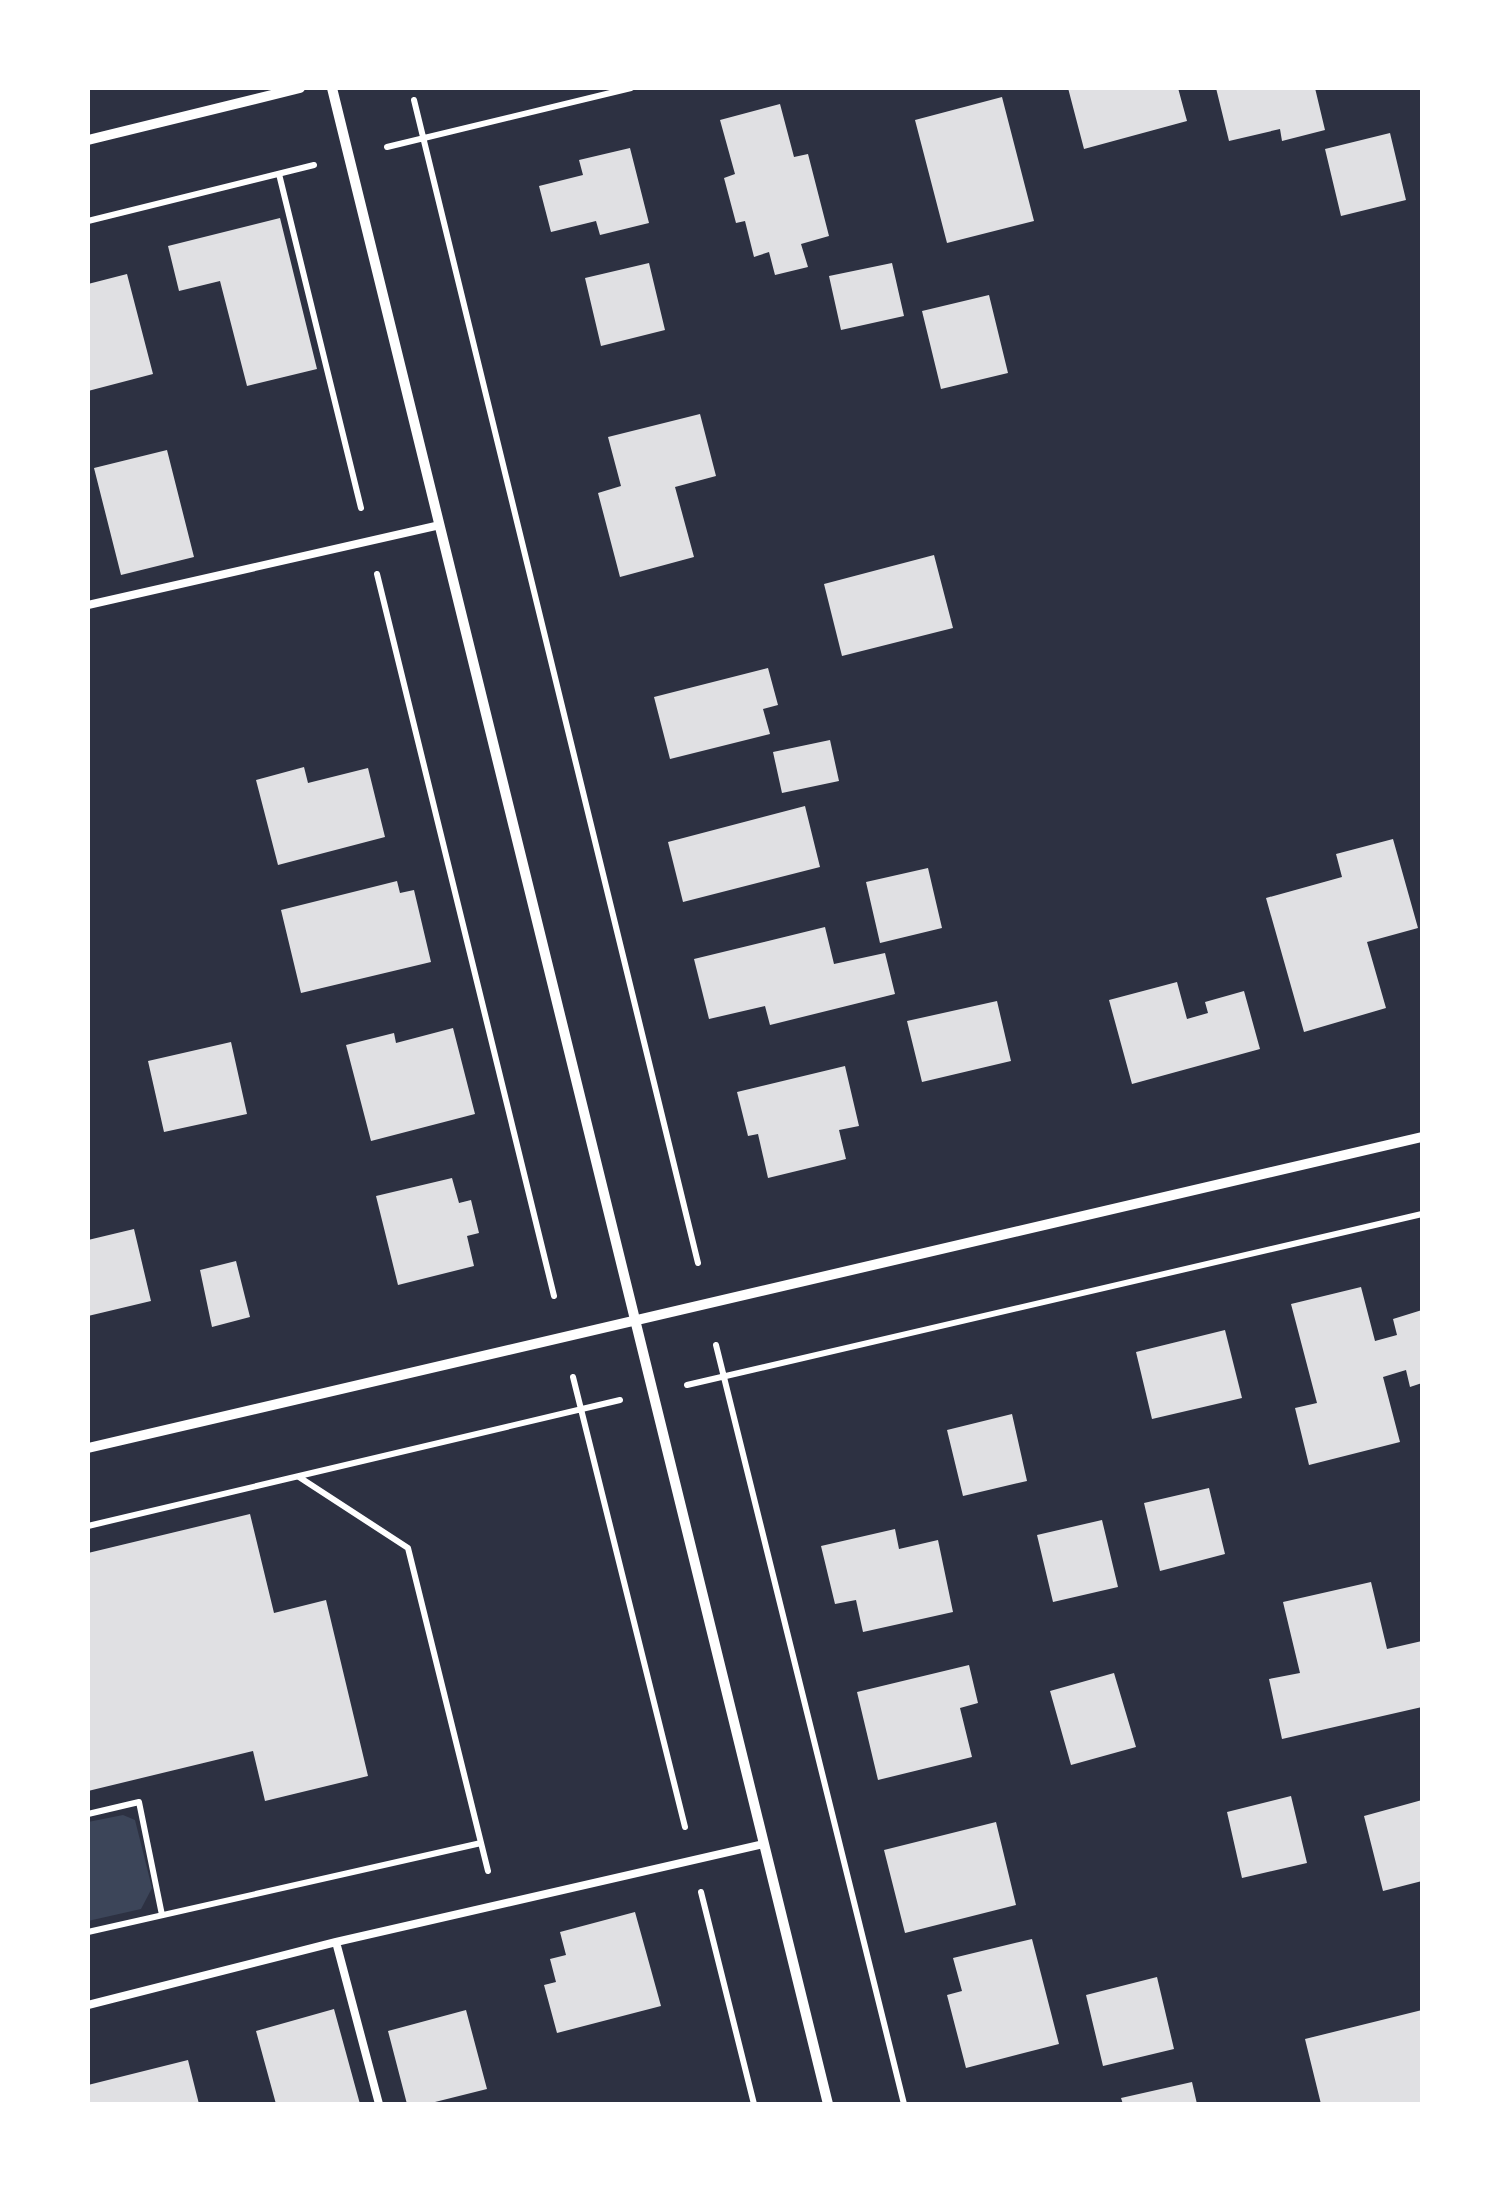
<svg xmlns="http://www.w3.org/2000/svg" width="1510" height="2192" font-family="'Fira Sans',sans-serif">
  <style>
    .green { fill: #3c4559 }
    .building { fill: #e0e0e3 }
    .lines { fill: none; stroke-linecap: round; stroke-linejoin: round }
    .path { stroke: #fff; stroke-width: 6 }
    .service { stroke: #fff; stroke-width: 8 }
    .minor { stroke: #fff; stroke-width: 10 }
  </style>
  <rect width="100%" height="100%" fill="#2d3142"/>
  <!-- green -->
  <path class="green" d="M 123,1815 L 135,1820 L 152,1888 L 141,1909 L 88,1921 L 88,1822 Z"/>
  <!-- building -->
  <path class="building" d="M 1068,88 L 1178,88 L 1187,121 L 1084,149 Z
    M 1216,88 L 1315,88 L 1325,130 L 1282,141 L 1280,129 L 1229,141 Z
    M 1002,97 L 1034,221 L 947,243 L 915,120 Z
    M 780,104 L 794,157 L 808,154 L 829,236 L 801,244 L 808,267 L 775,275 L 769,252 L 754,257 L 745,221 L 736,223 L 724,178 L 735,174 L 720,120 Z
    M 1390,133 L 1406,200 L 1341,216 L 1325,149 Z
    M 630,148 L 649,223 L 600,235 L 596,221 L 551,232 L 539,186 L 583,175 L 579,160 Z
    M 280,218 L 317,369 L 247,386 L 220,281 L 179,291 L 168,246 Z
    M 649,263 L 665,330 L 601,346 L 585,278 Z
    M 892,263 L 904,316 L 841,330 L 829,276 Z
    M 127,274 L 153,374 L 88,391 L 88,284 Z
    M 989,295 L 1008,373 L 941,389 L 922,311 Z
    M 700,414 L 716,476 L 675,487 L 694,557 L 620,577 L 598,493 L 621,486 L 608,437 Z
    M 167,450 L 194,557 L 121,575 L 94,468 Z
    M 934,555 L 953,628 L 842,656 L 824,584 Z
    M 768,668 L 778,705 L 763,709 L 770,734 L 670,759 L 654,697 Z
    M 830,740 L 839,781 L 782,793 L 773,752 Z
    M 304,767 L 308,783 L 368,768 L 385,837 L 278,865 L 256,780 Z
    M 805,806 L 820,867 L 683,902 L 668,842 Z
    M 1393,839 L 1418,928 L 1367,942 L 1386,1008 L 1304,1032 L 1266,898 L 1342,877 L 1336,854 Z
    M 928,868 L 942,928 L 880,943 L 866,882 Z
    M 397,881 L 400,893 L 414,890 L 431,962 L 301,993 L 281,910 Z
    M 825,927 L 834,964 L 885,953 L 895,994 L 770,1025 L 765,1006 L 709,1019 L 694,959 Z
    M 1177,982 L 1187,1019 L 1208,1013 L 1205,1002 L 1244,991 L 1260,1049 L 1132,1084 L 1109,1000 Z
    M 997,1001 L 1011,1061 L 922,1082 L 907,1021 Z
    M 453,1028 L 475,1114 L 371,1141 L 346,1045 L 394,1033 L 396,1043 Z
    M 231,1042 L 247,1114 L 164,1132 L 148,1061 Z
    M 845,1066 L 859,1126 L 839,1130 L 846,1159 L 768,1178 L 758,1134 L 748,1136 L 737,1092 Z
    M 452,1178 L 459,1203 L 471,1200 L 479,1233 L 467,1236 L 474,1266 L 398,1285 L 376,1196 Z
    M 134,1229 L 151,1301 L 88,1316 L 88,1240 Z
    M 236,1261 L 250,1317 L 212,1327 L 200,1270 Z
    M 1361,1287 L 1375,1341 L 1397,1335 L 1393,1319 L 1422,1310 L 1422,1383 L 1410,1387 L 1406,1370 L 1383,1377 L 1400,1442 L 1309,1465 L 1295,1408 L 1317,1403 L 1291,1304 Z
    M 1225,1330 L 1242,1398 L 1152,1419 L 1136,1352 Z
    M 1012,1414 L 1027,1481 L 963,1496 L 947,1430 Z
    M 1209,1488 L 1225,1554 L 1160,1571 L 1144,1503 Z
    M 250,1514 L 274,1613 L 326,1600 L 368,1776 L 265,1801 L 253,1751 L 88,1791 L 88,1553 Z
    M 1102,1520 L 1118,1587 L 1053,1602 L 1037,1535 Z
    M 895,1529 L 899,1549 L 938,1540 L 953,1612 L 863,1632 L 856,1600 L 835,1604 L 821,1546 Z
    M 1371,1582 L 1387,1649 L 1422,1641 L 1422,1707 L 1282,1739 L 1269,1679 L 1300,1673 L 1283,1602 Z
    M 969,1665 L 978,1703 L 960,1708 L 972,1757 L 878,1780 L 857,1692 Z
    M 1114,1673 L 1136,1747 L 1071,1765 L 1050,1691 Z
    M 1291,1796 L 1307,1863 L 1242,1878 L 1227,1812 Z
    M 1422,1800 L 1422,1881 L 1383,1891 L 1364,1816 Z
    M 996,1822 L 1016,1905 L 905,1933 L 884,1850 Z
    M 635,1912 L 661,2006 L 557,2033 L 544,1985 L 556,1982 L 550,1959 L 566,1955 L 560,1932 Z
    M 1032,1939 L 1059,2044 L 966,2068 L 947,1995 L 962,1991 L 953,1958 Z
    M 1157,1977 L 1174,2049 L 1103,2066 L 1086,1995 Z
    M 334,2009 L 360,2104 L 276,2104 L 256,2031 Z
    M 466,2010 L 487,2089 L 427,2104 L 407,2104 L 388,2031 Z
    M 1422,2010 L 1422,2104 L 1321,2104 L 1305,2039 Z
    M 188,2060 L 199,2104 L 88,2104 L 88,2085 Z
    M 1192,2082 L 1197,2104 L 1123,2104 L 1121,2098 Z"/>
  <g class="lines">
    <!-- path -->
    <path class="path" d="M 414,100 L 698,1263
      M 387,147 L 631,88
      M 279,174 L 361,508
      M 88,221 L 314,165
      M 377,574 L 554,1296
      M 716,1345 L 904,2104
      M 573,1377 L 685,1827
      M 687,1385 L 1422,1214
      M 299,1477 L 408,1548 L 488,1871
      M 88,1526 L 620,1400
      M 88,1814 L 139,1802 L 162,1915
      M 701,1892 L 754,2104
      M 88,1932 L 481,1843"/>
    <!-- service -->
    <path class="service" d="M 88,605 L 440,525
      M 336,1942 L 379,2104
      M 88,2005 L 336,1942 L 764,1844"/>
    <!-- minor -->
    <path class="minor" d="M 332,88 L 828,2104
      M 88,140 L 300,88
      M 88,1448 L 1422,1137"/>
  </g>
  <!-- border -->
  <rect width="1510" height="2192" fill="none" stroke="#ffffff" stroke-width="180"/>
</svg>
